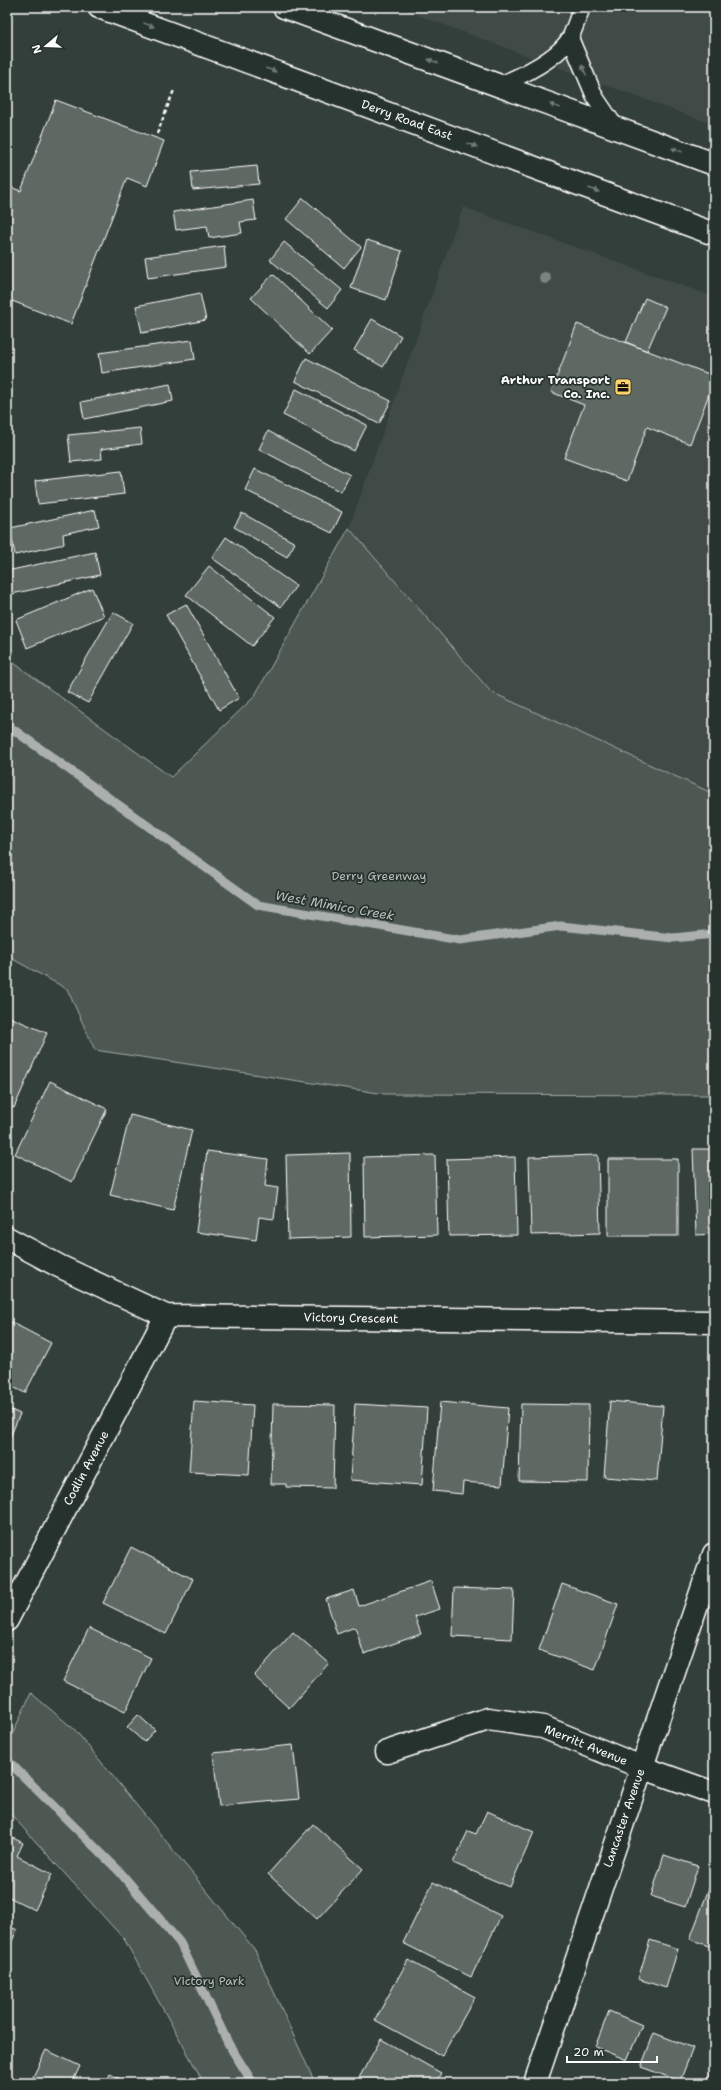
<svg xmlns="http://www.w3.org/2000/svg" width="721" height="2090" font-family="'Shantell Sans',sans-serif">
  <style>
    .built { fill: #404c47 }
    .green { fill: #4d5853; stroke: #a6aca9 }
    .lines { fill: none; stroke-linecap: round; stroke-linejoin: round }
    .stream { stroke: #abb0ae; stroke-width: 9 }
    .building { fill: #5f6964; stroke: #fff }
    .service-casing { stroke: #fff; stroke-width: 19 }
    .minor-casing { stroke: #fff; stroke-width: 25 }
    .secondary-casing { stroke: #fff; stroke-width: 25 }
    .path { stroke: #fff; stroke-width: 2.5; stroke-dasharray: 4 3; stroke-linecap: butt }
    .service { stroke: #26332d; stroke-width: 16 }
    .minor { stroke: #26332d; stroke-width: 22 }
    .secondary { stroke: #26332d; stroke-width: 22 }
    .tree { fill: #7c8480 }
    .oneway { fill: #727a76 }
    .labels { text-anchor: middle; stroke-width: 3.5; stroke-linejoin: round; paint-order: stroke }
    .street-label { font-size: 12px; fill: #fff; stroke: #26332d }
    .poi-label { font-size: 12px; font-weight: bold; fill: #fff; stroke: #26332d; text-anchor: end }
    .park-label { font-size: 12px; fill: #b8bcba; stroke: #26332d }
    .water-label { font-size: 13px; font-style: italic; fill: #b9bdbc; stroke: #26332d }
  </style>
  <rect width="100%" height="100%" fill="#333f3a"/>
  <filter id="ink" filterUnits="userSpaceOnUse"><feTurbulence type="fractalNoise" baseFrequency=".025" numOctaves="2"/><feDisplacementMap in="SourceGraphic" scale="8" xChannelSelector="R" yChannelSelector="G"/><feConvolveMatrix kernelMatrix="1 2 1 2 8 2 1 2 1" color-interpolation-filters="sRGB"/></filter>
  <g filter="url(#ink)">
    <!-- built -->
    <path class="built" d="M 396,7 L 714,7 L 714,125 Z
      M 463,207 L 714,297 L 714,794 L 491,692 L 349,528 Z"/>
    <!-- green -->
    <path class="green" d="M 349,528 L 491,692 L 714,794 L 714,1095 L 385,1094 L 95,1050 L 67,989 L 7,956 L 7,658 L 171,777 L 254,697 Z
      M 31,1693 L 75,1730 L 255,1950 L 315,2083 L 204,2083 L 124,1939 L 7,1810 L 7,1746 Z"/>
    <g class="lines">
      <!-- stream -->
      <path class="stream" d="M 7,725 L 258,905 L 460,940 L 561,926 L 673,938 L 714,934
        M 7,1760 L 119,1871 L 180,1943 L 229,2045 L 253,2083"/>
    </g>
    <!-- building -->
    <path class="building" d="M 56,100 L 164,141 L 147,186 L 127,178 L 71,324 L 7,299 L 7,186 L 21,191 Z
      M 257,166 L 259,184 L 193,190 L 191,172 Z
      M 303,198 L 361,247 L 344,268 L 286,219 Z
      M 253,200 L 256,220 L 240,222 L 242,233 L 209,238 L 207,226 L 176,230 L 173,212 Z
      M 367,240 L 402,251 L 386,300 L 351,288 Z
      M 284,242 L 342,290 L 328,308 L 270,260 Z
      M 224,246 L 226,267 L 148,278 L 145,257 Z
      M 273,274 L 332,330 L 310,354 L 251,298 Z
      M 200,293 L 206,320 L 142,333 L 136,306 Z
      M 645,298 L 666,307 L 647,351 L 626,342 Z
      M 372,319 L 401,336 L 383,367 L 354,350 Z
      M 577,324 L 714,376 L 714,381 L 690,444 L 647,427 L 627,481 L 564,458 L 584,405 L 551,392 Z
      M 192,340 L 195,359 L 102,373 L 99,353 Z
      M 306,358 L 391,401 L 379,424 L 295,381 Z
      M 170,384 L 173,401 L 84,419 L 81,402 Z
      M 296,389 L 367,425 L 354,451 L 283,415 Z
      M 140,428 L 142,444 L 101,449 L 102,459 L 71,462 L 68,435 Z
      M 268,431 L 350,475 L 341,492 L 259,449 Z
      M 255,469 L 342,512 L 332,533 L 245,490 Z
      M 121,471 L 124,494 L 38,504 L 35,481 Z
      M 95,510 L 99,526 L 63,534 L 64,544 L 15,555 L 10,528 Z
      M 242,513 L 295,543 L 287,557 L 234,527 Z
      M 226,537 L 296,586 L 281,607 L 212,558 Z
      M 95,552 L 100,575 L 7,595 L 7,571 Z
      M 209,566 L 275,617 L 252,646 L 186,595 Z
      M 92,588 L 104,616 L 27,648 L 16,620 Z
      M 186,604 L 239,698 L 219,710 L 166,615 Z
      M 113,612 L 133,623 L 88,703 L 67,692 Z
      M 7,1016 L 47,1033 L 14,1108 L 7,1105 Z
      M 50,1081 L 107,1109 L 72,1182 L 15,1154 Z
      M 130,1115 L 192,1130 L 173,1210 L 110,1195 Z
      M 693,1149 L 714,1149 L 714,1234 L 696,1235 Z
      M 207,1151 L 268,1159 L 265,1186 L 278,1188 L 274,1219 L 259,1217 L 256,1240 L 196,1232 Z
      M 350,1153 L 351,1237 L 288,1239 L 286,1155 Z
      M 435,1155 L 437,1235 L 365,1237 L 364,1157 Z
      M 598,1155 L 600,1233 L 531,1235 L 529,1157 Z
      M 515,1157 L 517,1235 L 449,1236 L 447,1159 Z
      M 608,1159 L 678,1159 L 678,1236 L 608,1236 Z
      M 7,1320 L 51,1343 L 25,1393 L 7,1384 Z
      M 194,1401 L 253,1405 L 249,1475 L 189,1472 Z
      M 610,1401 L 663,1406 L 657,1481 L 604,1477 Z
      M 440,1402 L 508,1408 L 502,1485 L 463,1482 L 462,1494 L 433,1491 Z
      M 273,1404 L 335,1405 L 333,1488 L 286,1487 L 286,1484 L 271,1484 Z
      M 355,1404 L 427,1408 L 422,1485 L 350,1480 Z
      M 521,1404 L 589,1405 L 588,1482 L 519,1481 Z
      M 7,1408 L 20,1414 L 7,1444 Z
      M 131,1547 L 193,1579 L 166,1634 L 103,1603 Z
      M 431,1581 L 440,1609 L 415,1617 L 421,1634 L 364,1654 L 355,1627 L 337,1634 L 326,1599 L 354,1590 L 359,1606 Z
      M 562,1584 L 618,1604 L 595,1670 L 539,1650 Z
      M 454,1588 L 514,1590 L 512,1639 L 452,1636 Z
      M 89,1628 L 151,1658 L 125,1712 L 63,1681 Z
      M 293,1632 L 329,1663 L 289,1708 L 254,1676 Z
      M 138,1715 L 155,1730 L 144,1742 L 127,1727 Z
      M 293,1745 L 299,1799 L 219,1806 L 213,1753 Z
      M 487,1811 L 534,1832 L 510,1887 L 453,1863 L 468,1831 L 476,1834 Z
      M 313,1824 L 363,1869 L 317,1919 L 268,1874 Z
      M 7,1835 L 23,1843 L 17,1856 L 52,1874 L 35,1910 L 7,1896 Z
      M 664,1855 L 698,1866 L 685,1907 L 651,1896 Z
      M 714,1875 L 714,1948 L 690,1939 Z
      M 433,1882 L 501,1916 L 471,1977 L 403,1943 Z
      M 7,1925 L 17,1930 L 7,1952 Z
      M 650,1940 L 678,1949 L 666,1988 L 638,1979 Z
      M 408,1960 L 475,1997 L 442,2056 L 375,2020 Z
      M 609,2011 L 642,2025 L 627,2060 L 595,2047 Z
      M 654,2033 L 693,2048 L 680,2081 L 641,2067 Z
      M 381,2039 L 441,2073 L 435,2083 L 356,2083 Z
      M 46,2050 L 80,2066 L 72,2083 L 30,2083 Z
      M 714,2065 L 714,2083 L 706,2083 Z
      M 110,2074 L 128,2083 L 106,2083 Z"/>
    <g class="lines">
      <!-- service casing -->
      <g class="service-casing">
        <path id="service" d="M 570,38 L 595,97 L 616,128
          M 500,85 C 521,76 560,58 571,36 C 575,27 578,17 582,7"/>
      </g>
      <!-- minor casing -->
      <g class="minor-casing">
        <path id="minor" d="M 7,1238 L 59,1266 L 166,1316 L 714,1322
          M 7,1620 L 166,1316
          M 387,1752 L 488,1719 L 543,1727 L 641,1767 L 714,1793
          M 535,2083 L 714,1554"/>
      </g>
      <!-- secondary casing -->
      <g class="secondary-casing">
        <path id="secondary" d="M 99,7 L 714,234
          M 284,7 L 714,164"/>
      </g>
      <!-- path -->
      <path class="path" d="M 157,134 L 174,90"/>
      <!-- service -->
      <use href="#service" class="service"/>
      <!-- minor -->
      <use href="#minor" class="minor"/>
      <!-- secondary -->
      <use href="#secondary" class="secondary"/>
    </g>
    <!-- trees -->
    <circle class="tree" cx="545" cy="278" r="6"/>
    <!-- one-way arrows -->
    <defs><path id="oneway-solid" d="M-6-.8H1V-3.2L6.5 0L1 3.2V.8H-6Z"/></defs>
    <g class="oneway">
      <use href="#oneway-solid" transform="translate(149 25) rotate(20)"/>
      <use href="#oneway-solid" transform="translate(433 61) rotate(-160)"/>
      <use href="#oneway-solid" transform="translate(271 70) rotate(20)"/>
      <use href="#oneway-solid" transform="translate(584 70) rotate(-113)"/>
      <use href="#oneway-solid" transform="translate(555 106) rotate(-160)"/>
      <use href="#oneway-solid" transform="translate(472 145) rotate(20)"/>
      <use href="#oneway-solid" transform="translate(677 150) rotate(-160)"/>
      <use href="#oneway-solid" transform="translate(594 190) rotate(20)"/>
    </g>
  </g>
  <!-- icons -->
  <defs>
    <g id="office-square" transform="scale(0.9)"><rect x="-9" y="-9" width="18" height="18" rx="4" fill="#ffd166" stroke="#26332d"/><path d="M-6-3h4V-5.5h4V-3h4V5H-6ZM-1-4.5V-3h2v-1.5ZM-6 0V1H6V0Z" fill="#111"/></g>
  </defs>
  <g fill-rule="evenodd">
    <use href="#office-square" x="623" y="387"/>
  </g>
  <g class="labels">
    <!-- street labels -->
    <g class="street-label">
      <text transform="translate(407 120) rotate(20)" y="4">Derry Road East</text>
      <text transform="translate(351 1318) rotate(1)" y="4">Victory Crescent</text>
      <text transform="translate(86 1468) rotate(-62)" y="4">Codlin Avenue</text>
      <text transform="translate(586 1745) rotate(22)" y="4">Merritt Avenue</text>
      <text transform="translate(624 1818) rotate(-71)" y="4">Lancaster Avenue</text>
    </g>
    <!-- poi labels -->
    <g class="poi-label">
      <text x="610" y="384">Arthur Transport<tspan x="610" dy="14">Co. Inc.</tspan></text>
    </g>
    <!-- park labels -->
    <g class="park-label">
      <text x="379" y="880">Derry Greenway</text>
      <text x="209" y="1985">Victory Park</text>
    </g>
    <!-- water labels -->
    <g class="water-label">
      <text transform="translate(335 905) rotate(10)" y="5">West Mimico Creek</text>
    </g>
  </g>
  <!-- margin -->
  <rect width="721" height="2090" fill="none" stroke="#26332d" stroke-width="24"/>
  <rect x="12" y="12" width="697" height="2066" fill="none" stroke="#fff" stroke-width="1.5" filter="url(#ink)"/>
  <!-- north arrow -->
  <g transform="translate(46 46) rotate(251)" stroke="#26332d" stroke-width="3" paint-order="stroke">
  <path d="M0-3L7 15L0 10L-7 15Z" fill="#ffffff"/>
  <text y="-6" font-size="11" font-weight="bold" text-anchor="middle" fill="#ffffff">N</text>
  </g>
  <!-- scale -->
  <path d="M567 2056v6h90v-6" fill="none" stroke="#ffffff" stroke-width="2"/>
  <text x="573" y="2056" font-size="12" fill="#ffffff" stroke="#26332d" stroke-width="3" paint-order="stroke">20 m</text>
</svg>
